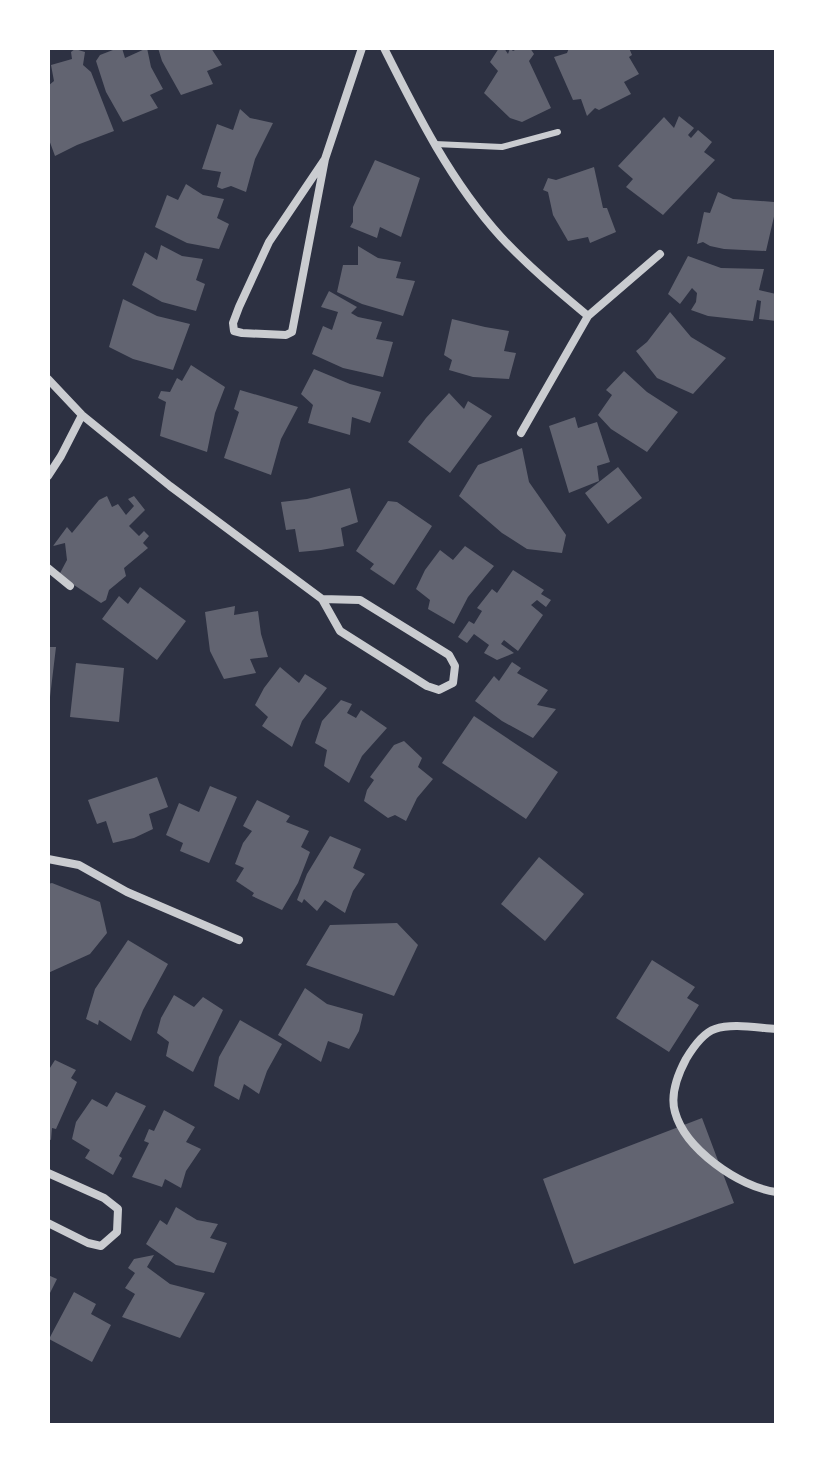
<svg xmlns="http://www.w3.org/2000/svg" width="824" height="1473" font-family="'Sofia Sans Condensed',sans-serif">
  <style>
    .building { fill: #626471 }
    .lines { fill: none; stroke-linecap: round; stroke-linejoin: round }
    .service { stroke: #caccd0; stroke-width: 6 }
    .minor { stroke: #caccd0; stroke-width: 8 }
  </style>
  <rect width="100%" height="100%" fill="#2d3142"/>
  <!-- building -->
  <path class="building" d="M 118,48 L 122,48 L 125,58 L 147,48 L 151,67 L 163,89 L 150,95 L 158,108 L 123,122 L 106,92 L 96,61 L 100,55 Z
    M 158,48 L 211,48 L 222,65 L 207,71 L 213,84 L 181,95 L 162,61 Z
    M 499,48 L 504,48 L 508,54 L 510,48 L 513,51 L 519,48 L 530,48 L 534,54 L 529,61 L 551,108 L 522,122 L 510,118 L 484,93 L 498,71 L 490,62 Z
    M 569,48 L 629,48 L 632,55 L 629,57 L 639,74 L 624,82 L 631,94 L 599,110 L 595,108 L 587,116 L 581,99 L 573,100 L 554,57 L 567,53 Z
    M 75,49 L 85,52 L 83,65 L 91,72 L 114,131 L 77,145 L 55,156 L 48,137 L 48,86 L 54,81 L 51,65 L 72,59 L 71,52 Z
    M 240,109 L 250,118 L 273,123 L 255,159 L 246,192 L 231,186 L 222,189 L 217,187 L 221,172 L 202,169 L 217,124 L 233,130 Z
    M 679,116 L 694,128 L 688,135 L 691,138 L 698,130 L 712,142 L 704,152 L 715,160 L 663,215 L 626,187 L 633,179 L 618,166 L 664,117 L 674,128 Z
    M 375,160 L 420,178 L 401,237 L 380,227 L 377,238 L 350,227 L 353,222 L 353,207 Z
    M 594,167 L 603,208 L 607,208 L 616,232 L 590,243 L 588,237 L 568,241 L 553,215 L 548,192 L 543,190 L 548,178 L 556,180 Z
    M 186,184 L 203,195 L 224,199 L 217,218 L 229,224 L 219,249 L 187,243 L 155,227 L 167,195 L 178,200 Z
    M 718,192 L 733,199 L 774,202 L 776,208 L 766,251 L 724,249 L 710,246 L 703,242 L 697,244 L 704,212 L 710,213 Z
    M 161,245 L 182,256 L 203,259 L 196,280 L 205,284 L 196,311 L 162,302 L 132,285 L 145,252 L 157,260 Z
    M 358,246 L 378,258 L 401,262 L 396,278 L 415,281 L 403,316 L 362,304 L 337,292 L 343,265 L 358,265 Z
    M 688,256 L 721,268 L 764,269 L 759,290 L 776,294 L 776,321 L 759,319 L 761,301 L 757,300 L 753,321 L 708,316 L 691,310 L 696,302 L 697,293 L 692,288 L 680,304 L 668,294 Z
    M 329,291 L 357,307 L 351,313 L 358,317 L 382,322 L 376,339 L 393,342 L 383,377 L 343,368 L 312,354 L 323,326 L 332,330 L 338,312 L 321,307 Z
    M 123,299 L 157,316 L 190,324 L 173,370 L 133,359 L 109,347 Z
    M 670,312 L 691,337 L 726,358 L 693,394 L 657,378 L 636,351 L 647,342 Z
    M 452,319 L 485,327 L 509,331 L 504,351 L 516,353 L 509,379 L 473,377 L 449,370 L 452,360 L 444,355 Z
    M 191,365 L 225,387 L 215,413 L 207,452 L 160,436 L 166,402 L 158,398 L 161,391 L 170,392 L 177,378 L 182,381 Z
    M 314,369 L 350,384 L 381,392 L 370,423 L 352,417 L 350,435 L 308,423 L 313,405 L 301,394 Z
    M 624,371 L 647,392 L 678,412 L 647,452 L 611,429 L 598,415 L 612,395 L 606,390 Z
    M 240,390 L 298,407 L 281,439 L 271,475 L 224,458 L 239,412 L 234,409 Z
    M 449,393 L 464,409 L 468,401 L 492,416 L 450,473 L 408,442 L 426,418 Z
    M 575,417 L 578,428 L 597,422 L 610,462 L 597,466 L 599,481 L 569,493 L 549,426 Z
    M 522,448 L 529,482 L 566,535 L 562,553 L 527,549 L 502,533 L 459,496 L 478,465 Z
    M 618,467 L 642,498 L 608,524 L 585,493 Z
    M 350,488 L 358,522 L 341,528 L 344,546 L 321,550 L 299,552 L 295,529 L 286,530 L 281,502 L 307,499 Z
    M 107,496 L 112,507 L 118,504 L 126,515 L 134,506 L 128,499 L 134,496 L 145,510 L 129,526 L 139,536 L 144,531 L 149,536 L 143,543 L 148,548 L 124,568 L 126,576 L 109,590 L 106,600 L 101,603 L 59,575 L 67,560 L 65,543 L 53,546 L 67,527 L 72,533 L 99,500 Z
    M 388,501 L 397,502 L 432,526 L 394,585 L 370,569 L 374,564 L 356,551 Z
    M 465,546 L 494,566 L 468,597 L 454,624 L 428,609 L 430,600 L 416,589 L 425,570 L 440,550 L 453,560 Z
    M 513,570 L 544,590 L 541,594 L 551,600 L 546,607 L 537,600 L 531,605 L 543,615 L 518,651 L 504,640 L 501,644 L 514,653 L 497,660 L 484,653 L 489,645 L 474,634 L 467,643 L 458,637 L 469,621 L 474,624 L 482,611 L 477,608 L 492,589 L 497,593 Z
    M 140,587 L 186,621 L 157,660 L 102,619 L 119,596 L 128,604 Z
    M 235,606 L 234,615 L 258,611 L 261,634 L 268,657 L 250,659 L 256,673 L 224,679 L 210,651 L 205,612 Z
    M 48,647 L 56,647 L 50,697 L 48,697 Z
    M 512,662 L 521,668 L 517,673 L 548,690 L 537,705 L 556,709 L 533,738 L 502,721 L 475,701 L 494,676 L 499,681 Z
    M 76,663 L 124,668 L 119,722 L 70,717 Z
    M 280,667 L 299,683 L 305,674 L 327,688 L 302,721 L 292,747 L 262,726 L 268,717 L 255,705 L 264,688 Z
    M 341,700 L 352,704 L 347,713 L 356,718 L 361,710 L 387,728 L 362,756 L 349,783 L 324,766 L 327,750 L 315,743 L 322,721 Z
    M 474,716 L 558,772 L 526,819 L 442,763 Z
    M 404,741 L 422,758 L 418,767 L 433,779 L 417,798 L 406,821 L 395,815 L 388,818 L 364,801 L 367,790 L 374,780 L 370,777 L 394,745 Z
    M 157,777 L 168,807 L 149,814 L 153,829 L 134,838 L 113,843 L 106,821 L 97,824 L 88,800 Z
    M 210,786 L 237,797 L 209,863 L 180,851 L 183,843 L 166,835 L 179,803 L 199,812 Z
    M 257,800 L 290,816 L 286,822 L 309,831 L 301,847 L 310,852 L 298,883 L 282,910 L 252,896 L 254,893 L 236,881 L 244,868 L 235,864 L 243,843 L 252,831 L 243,826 Z
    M 330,836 L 361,849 L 353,868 L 365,874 L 353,891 L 345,913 L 325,900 L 317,911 L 304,899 L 302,903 L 297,900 L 307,874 Z
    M 539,857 L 584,894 L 545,941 L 501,904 Z
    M 52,883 L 100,902 L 107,933 L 90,954 L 48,973 L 48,884 Z
    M 397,923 L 418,945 L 394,996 L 306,965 L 330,925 Z
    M 128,940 L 168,964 L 143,1010 L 131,1041 L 99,1020 L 98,1025 L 86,1019 L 95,989 Z
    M 652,960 L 695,987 L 687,998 L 699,1005 L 669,1052 L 616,1018 Z
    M 305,988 L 327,1004 L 363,1014 L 359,1031 L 349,1049 L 328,1041 L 321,1062 L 278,1035 Z
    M 174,995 L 194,1007 L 203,997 L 223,1010 L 193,1072 L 166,1056 L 169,1042 L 157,1033 L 161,1018 Z
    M 240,1020 L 282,1044 L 267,1071 L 259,1094 L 244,1084 L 239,1100 L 214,1086 L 219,1057 Z
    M 55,1060 L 76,1070 L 71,1078 L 77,1082 L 56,1129 L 52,1128 L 51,1140 L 48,1139 L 48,1071 Z
    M 116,1092 L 146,1106 L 119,1156 L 122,1158 L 113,1175 L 85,1158 L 90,1150 L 72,1139 L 76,1122 L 92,1099 L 107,1107 Z
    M 164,1110 L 195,1127 L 186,1142 L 201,1149 L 186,1171 L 181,1188 L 165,1179 L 162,1187 L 132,1177 L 149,1143 L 144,1141 L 149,1129 L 154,1131 Z
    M 702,1118 L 734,1203 L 574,1264 L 543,1179 Z
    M 176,1207 L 197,1220 L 218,1224 L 210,1238 L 227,1243 L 214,1273 L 176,1265 L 146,1244 L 160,1220 L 167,1225 Z
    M 154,1255 L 147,1267 L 170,1284 L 205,1293 L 180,1338 L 122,1317 L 135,1294 L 125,1288 L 135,1273 L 128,1268 L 134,1259 Z
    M 48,1275 L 57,1279 L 48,1297 Z
    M 74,1292 L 96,1304 L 91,1314 L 111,1325 L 92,1362 L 49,1339 Z"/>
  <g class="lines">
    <!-- service -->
    <path class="service" d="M 435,144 L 502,147 L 558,132"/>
    <!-- minor -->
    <path class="minor" d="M 384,48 C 417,114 451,182 501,237 C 528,266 558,291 588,316
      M 325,159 L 269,242 L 239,307 L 233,323 L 234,331 L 242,333 L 286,335 L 292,332 L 325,159 L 362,48
      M 48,379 L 82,415 L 119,445 L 170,486 L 322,599 L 340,631 L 427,686 L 439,690 L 453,683 L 455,666 L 449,655 L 360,600 L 322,599
      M 521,433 L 588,316 L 660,254
      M 48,476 L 61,456 L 82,415
      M 48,568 L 70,586
      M 48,859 L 79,865 L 127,892 L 239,940
      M 776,1029 C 758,1028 732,1023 715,1029 C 703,1033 692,1049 686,1059 C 678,1074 670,1095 675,1112 C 685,1149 739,1187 776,1192
      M 48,1173 L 104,1198 L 118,1209 L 117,1232 L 101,1246 L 88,1243 L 48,1223"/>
  </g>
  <!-- border -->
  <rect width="824" height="1473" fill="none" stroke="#ffffff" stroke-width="100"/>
</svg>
